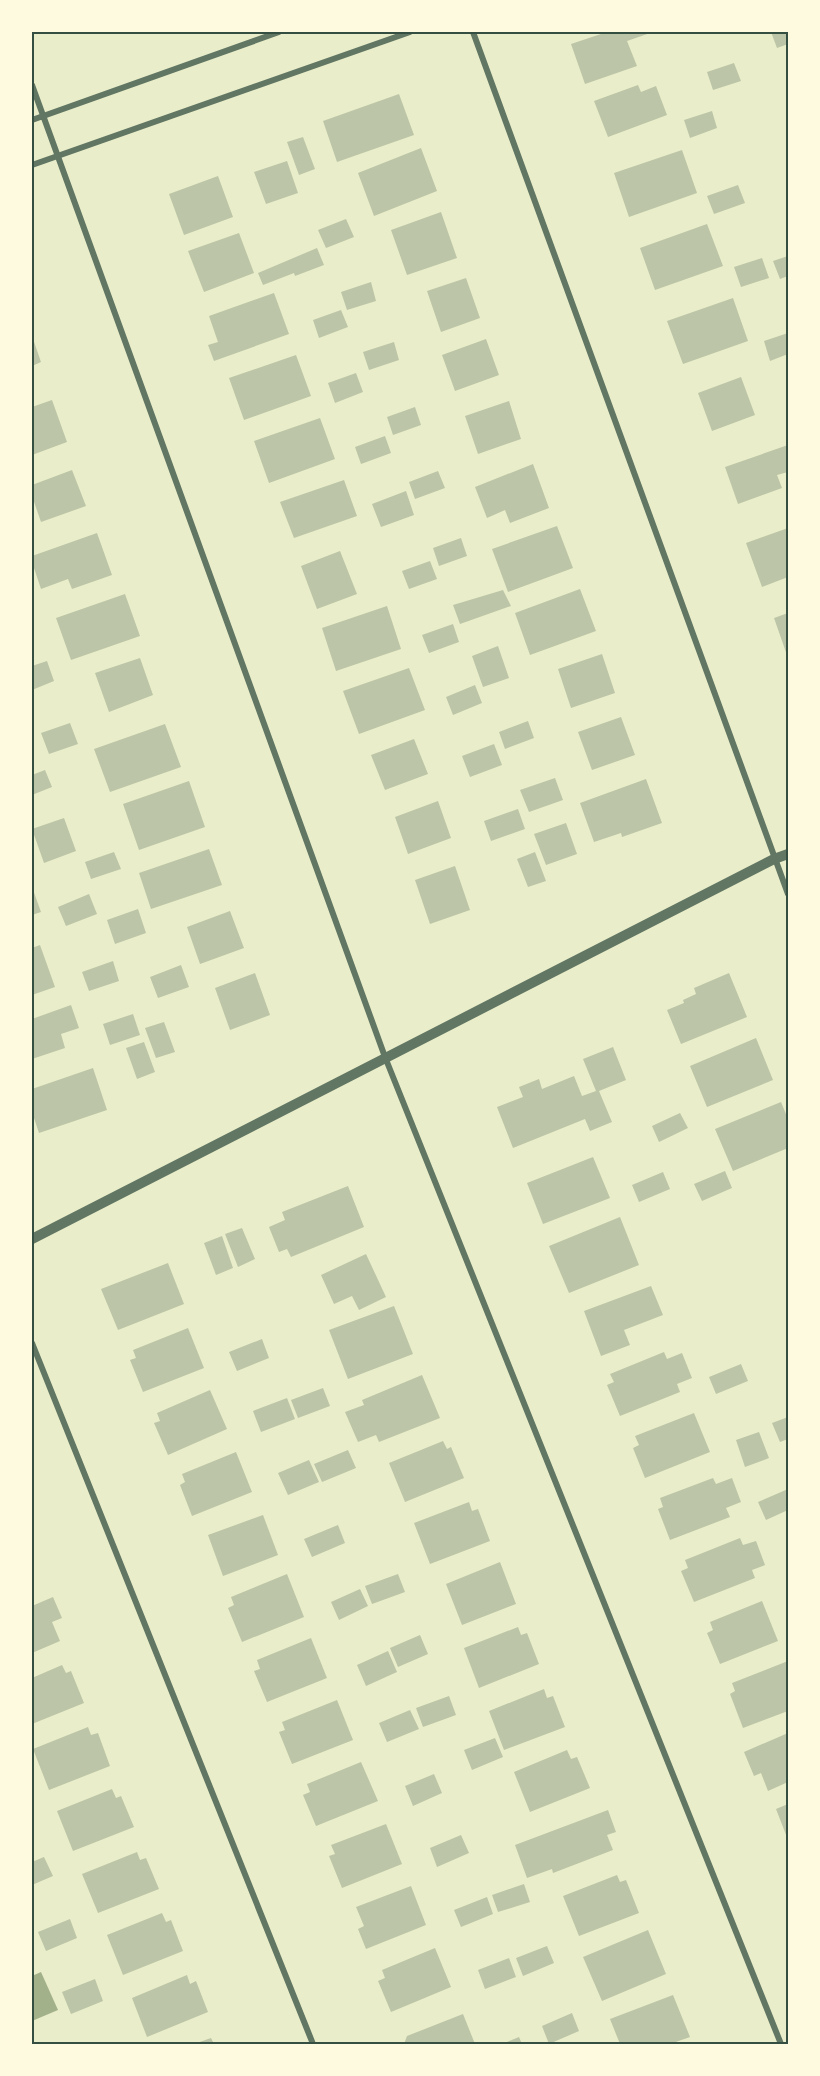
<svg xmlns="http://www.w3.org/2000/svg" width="820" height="2076" font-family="Roboto,sans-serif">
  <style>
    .water { fill: #a3b18a }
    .building { fill: #bcc5a7 }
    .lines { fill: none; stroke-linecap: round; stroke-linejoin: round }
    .minor { stroke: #617663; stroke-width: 6 }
    .tertiary { stroke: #617663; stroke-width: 10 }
    .neatline { fill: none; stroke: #344e41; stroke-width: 2 }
  </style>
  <rect width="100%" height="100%" fill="#e9edc9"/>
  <!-- water -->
  <path class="water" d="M 41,1972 L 58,2010 L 32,2021 L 32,1976 Z"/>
  <!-- building -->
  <path class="building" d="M 771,32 L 788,32 L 788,44 L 777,48 Z
    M 604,33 L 653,32 L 627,41 L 637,66 L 585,84 L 571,44 Z
    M 734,63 L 741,81 L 713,90 L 707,72 Z
    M 638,85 L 641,92 L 656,86 L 667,115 L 608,137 L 594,101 Z
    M 399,94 L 414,135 L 337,162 L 323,121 Z
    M 712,111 L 717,128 L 690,138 L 684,120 Z
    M 303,137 L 315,169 L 299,175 L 287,142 Z
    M 421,148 L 437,191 L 374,216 L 358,173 Z
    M 682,150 L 697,193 L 629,217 L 614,173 Z
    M 287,161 L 298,193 L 266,204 L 254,172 Z
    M 218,176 L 233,217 L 184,235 L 169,194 Z
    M 738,185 L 745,203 L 714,214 L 707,196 Z
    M 441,212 L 457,258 L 407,275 L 391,230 Z
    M 346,219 L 354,237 L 326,248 L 318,230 Z
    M 707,224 L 723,266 L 655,290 L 640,248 Z
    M 239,233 L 254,273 L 204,292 L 188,251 Z
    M 317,248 L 324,265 L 295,276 L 294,273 L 263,285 L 258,273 Z
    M 788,256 L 788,276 L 780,279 L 773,261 Z
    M 762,258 L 769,278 L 741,287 L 734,267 Z
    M 466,278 L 480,318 L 441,332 L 427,291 Z
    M 371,282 L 376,301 L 347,310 L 341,292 Z
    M 274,293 L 289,334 L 214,361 L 208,345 L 218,342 L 209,316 Z
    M 733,298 L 748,341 L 683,364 L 667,321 Z
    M 341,310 L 348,327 L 319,338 L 313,320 Z
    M 788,333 L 788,354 L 770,361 L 764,341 Z
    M 32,336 L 41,362 L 32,366 Z
    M 486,339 L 499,375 L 455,391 L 442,355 Z
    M 394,342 L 399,360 L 369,370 L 363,352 Z
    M 296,355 L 311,396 L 244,420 L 229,378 Z
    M 356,373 L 363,392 L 335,403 L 328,383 Z
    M 741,377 L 755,415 L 712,431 L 698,393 Z
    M 52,400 L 67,442 L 32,455 L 32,407 Z
    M 509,401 L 521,439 L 478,454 L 465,416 Z
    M 415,407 L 421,425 L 393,435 L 387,417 Z
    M 320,418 L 335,459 L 269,483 L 254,441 Z
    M 385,436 L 391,453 L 361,464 L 355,447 Z
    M 788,445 L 788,472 L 777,475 L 782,488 L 738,504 L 725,467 Z
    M 533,464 L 549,508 L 510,523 L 505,510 L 487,518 L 475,487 Z
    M 72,470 L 86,506 L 41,522 L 32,496 L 32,485 Z
    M 438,471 L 445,488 L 415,499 L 409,482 Z
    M 344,480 L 357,516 L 294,538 L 280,502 Z
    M 406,491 L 414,515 L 381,527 L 372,504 Z
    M 557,526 L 573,568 L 508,592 L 492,549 Z
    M 788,528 L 788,577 L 762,587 L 746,543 Z
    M 97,533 L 112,575 L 72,589 L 68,579 L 41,589 L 32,562 L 32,556 Z
    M 461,538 L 467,556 L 439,566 L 433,548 Z
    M 340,551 L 357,594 L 317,609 L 301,566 Z
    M 430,561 L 437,579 L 409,589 L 402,571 Z
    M 580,589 L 596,631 L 530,655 L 515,613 Z
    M 503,590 L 511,606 L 460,624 L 453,605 Z
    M 125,594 L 140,636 L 71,660 L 56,618 Z
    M 387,606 L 401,649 L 336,671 L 322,628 Z
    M 788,613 L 788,658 L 774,618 Z
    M 453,624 L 459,642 L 429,653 L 422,635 Z
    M 498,646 L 509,678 L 483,687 L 472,656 Z
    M 602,654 L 615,693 L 571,708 L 558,669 Z
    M 140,658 L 153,695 L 109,712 L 95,673 Z
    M 47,661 L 54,681 L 32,690 L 32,666 Z
    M 409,668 L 425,710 L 359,734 L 343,691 Z
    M 475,685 L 482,703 L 453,715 L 446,697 Z
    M 621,717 L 635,755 L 592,770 L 578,732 Z
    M 528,721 L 534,738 L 505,749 L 499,732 Z
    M 70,723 L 78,744 L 49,754 L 41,733 Z
    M 165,724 L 181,767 L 110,792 L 94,749 Z
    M 414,739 L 428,774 L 385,790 L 371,755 Z
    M 494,744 L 502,765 L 470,777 L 462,756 Z
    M 45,770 L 52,787 L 32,795 L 32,775 Z
    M 555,778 L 563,800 L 529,812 L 520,790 Z
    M 646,779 L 662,823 L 622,837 L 621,833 L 594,842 L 580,803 Z
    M 189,781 L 205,827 L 139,850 L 123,804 Z
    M 438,801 L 451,838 L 408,854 L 395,817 Z
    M 518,809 L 525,829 L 491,841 L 484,821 Z
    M 64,818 L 76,851 L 44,863 L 32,829 Z
    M 566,823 L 577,854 L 546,865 L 534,834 Z
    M 209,849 L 222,885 L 151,909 L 139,873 Z
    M 114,852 L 121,869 L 91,879 L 85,862 Z
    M 535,852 L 546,881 L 528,887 L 517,859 Z
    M 455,866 L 470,910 L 430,924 L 415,880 Z
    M 32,887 L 41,912 L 32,915 Z
    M 89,894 L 97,914 L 66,926 L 58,907 Z
    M 138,909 L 146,933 L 115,944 L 107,920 Z
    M 230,911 L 244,948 L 200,964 L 187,927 Z
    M 40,945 L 55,987 L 32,995 L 32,948 Z
    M 113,961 L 119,981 L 89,991 L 82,972 Z
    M 181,965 L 189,987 L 158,998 L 150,977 Z
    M 255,973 L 270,1015 L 230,1030 L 215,988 Z
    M 729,973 L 747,1017 L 681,1044 L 667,1010 L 684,1003 L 683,1000 L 696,994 L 694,988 Z
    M 71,1005 L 79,1028 L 61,1034 L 65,1048 L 32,1059 L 32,1019 Z
    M 133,1014 L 140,1035 L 110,1045 L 103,1024 Z
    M 164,1022 L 175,1052 L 156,1058 L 145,1028 Z
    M 756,1038 L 773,1080 L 707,1107 L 690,1066 Z
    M 144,1042 L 155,1072 L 137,1079 L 126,1048 Z
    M 613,1047 L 626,1080 L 599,1091 L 612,1122 L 590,1131 L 585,1119 L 513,1148 L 497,1107 L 523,1097 L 519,1087 L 539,1079 L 542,1089 L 574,1076 L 582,1096 L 596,1091 L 583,1059 Z
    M 93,1068 L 107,1110 L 39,1133 L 32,1112 L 32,1089 Z
    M 781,1102 L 788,1119 L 788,1148 L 733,1171 L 715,1129 Z
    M 680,1113 L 688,1128 L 659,1142 L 652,1126 Z
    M 593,1157 L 610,1198 L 543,1224 L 527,1183 Z
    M 725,1171 L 732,1188 L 702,1201 L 694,1184 Z
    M 663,1172 L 670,1189 L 639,1202 L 632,1185 Z
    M 348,1186 L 364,1227 L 291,1257 L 287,1249 L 279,1252 L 269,1227 L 285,1220 L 282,1212 Z
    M 620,1217 L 639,1265 L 569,1293 L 549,1246 Z
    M 242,1228 L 255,1259 L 238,1267 L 225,1234 Z
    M 222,1236 L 233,1268 L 216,1275 L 204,1243 Z
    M 366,1254 L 386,1297 L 359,1310 L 352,1296 L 334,1304 L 321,1275 Z
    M 168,1263 L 184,1304 L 118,1330 L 101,1289 Z
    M 651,1286 L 663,1315 L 624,1330 L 630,1345 L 601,1356 L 584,1311 Z
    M 394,1306 L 413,1354 L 348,1379 L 329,1330 Z
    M 188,1328 L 204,1368 L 143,1392 L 130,1360 L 136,1358 L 133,1350 Z
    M 262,1339 L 269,1358 L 237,1371 L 229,1352 Z
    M 664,1352 L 667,1359 L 682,1353 L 692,1378 L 677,1384 L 680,1392 L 620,1416 L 607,1385 L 614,1382 L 610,1374 Z
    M 741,1364 L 748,1381 L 716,1394 L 709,1377 Z
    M 422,1375 L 440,1418 L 379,1442 L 376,1435 L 358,1442 L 345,1412 L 364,1405 L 362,1400 Z
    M 323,1388 L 330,1406 L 298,1418 L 291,1400 Z
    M 210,1390 L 227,1429 L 168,1455 L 154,1423 L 160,1421 L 157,1413 Z
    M 287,1398 L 295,1419 L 261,1432 L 253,1411 Z
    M 694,1413 L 710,1452 L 645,1478 L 633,1448 L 639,1445 L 635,1436 Z
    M 788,1417 L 788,1439 L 780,1442 L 772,1423 Z
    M 759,1432 L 769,1458 L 745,1467 L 736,1440 Z
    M 443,1441 L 447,1449 L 451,1447 L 464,1478 L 405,1502 L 389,1463 Z
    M 348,1450 L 356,1468 L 322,1482 L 314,1464 Z
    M 236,1452 L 252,1492 L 192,1516 L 180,1485 L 185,1482 L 182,1474 Z
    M 309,1460 L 319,1482 L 288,1495 L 278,1473 Z
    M 713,1478 L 716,1484 L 732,1478 L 741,1502 L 726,1508 L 730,1517 L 670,1540 L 658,1509 L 663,1507 L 660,1498 Z
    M 788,1489 L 788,1510 L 766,1520 L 758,1502 Z
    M 469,1502 L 472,1511 L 478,1509 L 490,1541 L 430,1564 L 414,1523 Z
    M 263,1515 L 278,1555 L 223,1576 L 208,1535 Z
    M 338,1525 L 345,1543 L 312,1557 L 304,1539 Z
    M 740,1538 L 743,1545 L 756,1541 L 765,1565 L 752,1570 L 755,1578 L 694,1602 L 681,1571 L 688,1568 L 685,1560 Z
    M 500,1562 L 516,1604 L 462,1625 L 446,1584 Z
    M 287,1574 L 304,1617 L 242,1642 L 228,1608 L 234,1605 L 231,1597 Z
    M 398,1574 L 405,1592 L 372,1604 L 365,1586 Z
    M 360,1589 L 368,1606 L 339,1620 L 331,1602 Z
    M 53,1597 L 62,1618 L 52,1622 L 60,1641 L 32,1653 L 32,1606 Z
    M 762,1601 L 778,1641 L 720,1664 L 707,1633 L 713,1630 L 710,1622 Z
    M 518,1627 L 521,1635 L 527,1633 L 539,1664 L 479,1688 L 464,1648 Z
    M 420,1635 L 428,1654 L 398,1667 L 390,1648 Z
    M 311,1638 L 327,1678 L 267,1702 L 254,1671 L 260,1669 L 257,1660 Z
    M 388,1651 L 397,1672 L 366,1686 L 357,1665 Z
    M 788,1661 L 788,1711 L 743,1728 L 730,1694 L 735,1691 L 732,1683 Z
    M 62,1665 L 66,1673 L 71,1671 L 84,1703 L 32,1724 L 32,1678 Z
    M 544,1689 L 547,1698 L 553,1696 L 565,1727 L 504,1750 L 489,1711 Z
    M 449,1696 L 456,1715 L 423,1727 L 416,1708 Z
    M 337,1700 L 353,1740 L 292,1764 L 279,1732 L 285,1730 L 282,1722 Z
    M 410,1710 L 419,1729 L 387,1742 L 379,1723 Z
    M 88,1727 L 91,1735 L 98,1733 L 110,1766 L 49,1790 L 33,1749 Z
    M 788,1733 L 788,1782 L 768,1791 L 761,1773 L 754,1776 L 744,1752 Z
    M 495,1738 L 503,1757 L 472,1770 L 464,1750 Z
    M 567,1750 L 571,1759 L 577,1757 L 590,1788 L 530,1812 L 514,1772 Z
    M 361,1762 L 378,1801 L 316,1826 L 303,1795 L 310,1792 L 307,1784 Z
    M 434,1774 L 442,1793 L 413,1806 L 405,1786 Z
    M 112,1789 L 116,1798 L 121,1796 L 134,1827 L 73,1851 L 57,1811 Z
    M 788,1804 L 788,1840 L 776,1809 Z
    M 608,1810 L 616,1832 L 607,1835 L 613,1850 L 553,1873 L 552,1869 L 527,1878 L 515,1845 Z
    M 386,1824 L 402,1864 L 342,1888 L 329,1856 L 335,1854 L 331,1845 Z
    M 461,1835 L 469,1853 L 437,1867 L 430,1848 Z
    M 137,1852 L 140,1860 L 146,1858 L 159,1889 L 98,1913 L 82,1874 Z
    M 44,1857 L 53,1876 L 32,1885 L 32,1862 Z
    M 617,1875 L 620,1882 L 626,1880 L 639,1913 L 579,1936 L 563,1896 Z
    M 524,1884 L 530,1902 L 498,1912 L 492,1895 Z
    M 411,1886 L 426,1925 L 366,1949 L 358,1929 L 364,1926 L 356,1907 Z
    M 487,1897 L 493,1914 L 461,1927 L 454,1910 Z
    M 162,1913 L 166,1922 L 171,1920 L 183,1951 L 123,1975 L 107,1935 Z
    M 70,1919 L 77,1938 L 46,1951 L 38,1932 Z
    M 648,1930 L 666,1974 L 602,2001 L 583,1957 Z
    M 547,1946 L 554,1963 L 523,1976 L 516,1958 Z
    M 435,1948 L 451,1987 L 391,2012 L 378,1981 L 385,1978 L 382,1970 Z
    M 509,1958 L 516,1977 L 485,1989 L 478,1970 Z
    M 187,1975 L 190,1984 L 196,1981 L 208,2012 L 147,2037 L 132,1998 Z
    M 95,1979 L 103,2001 L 71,2014 L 62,1992 Z
    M 673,1995 L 690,2037 L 670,2044 L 620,2044 L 610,2019 Z
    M 572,2013 L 579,2031 L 549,2044 L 542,2026 Z
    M 463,2014 L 475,2044 L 404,2044 L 407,2036 Z
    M 519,2037 L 522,2044 L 502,2044 Z
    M 211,2038 L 214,2044 L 194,2044 Z"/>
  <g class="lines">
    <!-- minor -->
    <path class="minor" d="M 473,32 L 788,894
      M 32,85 L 385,1057 L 781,2044
      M 32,120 L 279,32
      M 32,165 L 410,32
      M 32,1343 L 313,2044"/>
    <!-- tertiary -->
    <path class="tertiary" d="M 32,1239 L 774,859 L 788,854"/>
  </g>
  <!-- border -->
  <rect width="820" height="2076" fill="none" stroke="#fefae0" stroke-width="66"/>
  <rect x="33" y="33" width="754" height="2010" class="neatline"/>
</svg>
